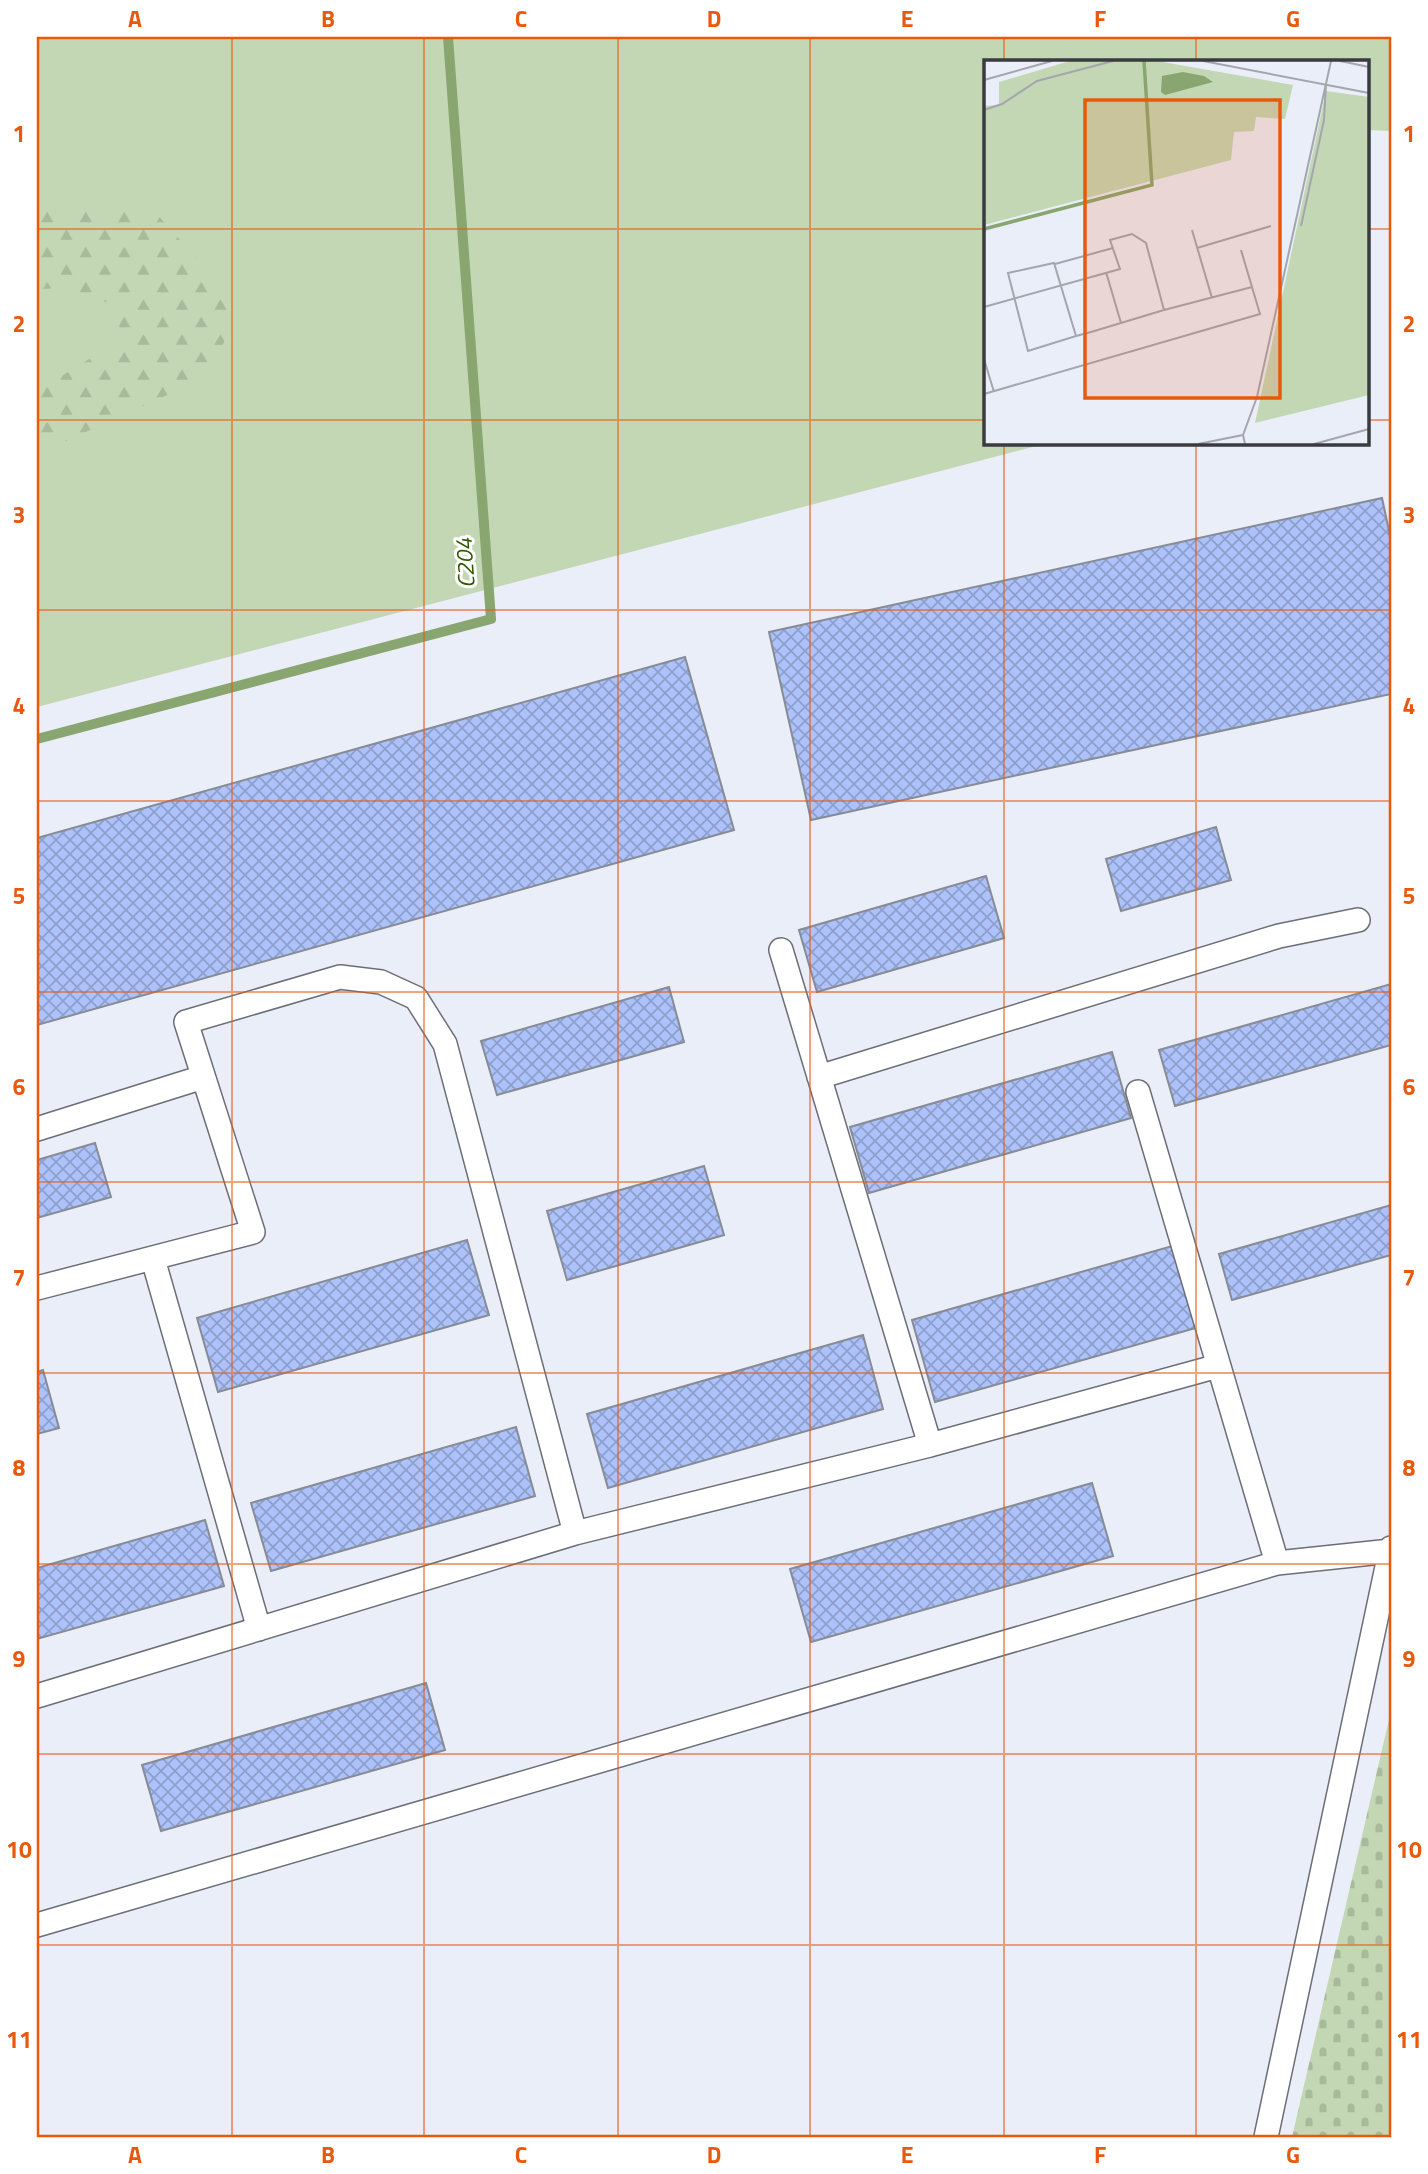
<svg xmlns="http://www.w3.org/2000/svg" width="1428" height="2174" font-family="'Titillium Web',sans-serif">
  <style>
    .grass { fill: #c3d7b4 }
    .forest { fill: url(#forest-firs) }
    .cemetery { fill: url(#cemetery-stones) }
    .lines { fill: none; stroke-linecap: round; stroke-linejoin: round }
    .stream { stroke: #89a670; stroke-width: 10 }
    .building { fill: url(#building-cross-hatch); stroke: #878b94; stroke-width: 2 }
    .service-casing { stroke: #6b6e76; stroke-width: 26 }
    .service { stroke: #fff; stroke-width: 23 }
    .grid { fill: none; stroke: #e8590c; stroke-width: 2; stroke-opacity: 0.55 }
    .labels { text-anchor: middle; stroke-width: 6; stroke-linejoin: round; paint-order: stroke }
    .water-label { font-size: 23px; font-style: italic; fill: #345701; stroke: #fff }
    .inset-river { fill: none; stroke: #89a670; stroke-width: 3.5 }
    .inset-road { fill: none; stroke: #a4a6ae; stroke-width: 2 }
    .view { fill: #e8590c; fill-opacity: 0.15; stroke: #e8590c; stroke-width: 3.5 }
    .inset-edge { fill: none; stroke: #3a3b3f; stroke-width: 3.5 }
    .neatline { fill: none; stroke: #e8590c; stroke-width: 2.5 }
    .grid-label { font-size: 23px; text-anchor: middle; font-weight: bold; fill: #e8590c }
  </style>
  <defs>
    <pattern id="forest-firs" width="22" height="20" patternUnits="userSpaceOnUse" patternTransform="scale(1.75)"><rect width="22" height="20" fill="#c3d7b4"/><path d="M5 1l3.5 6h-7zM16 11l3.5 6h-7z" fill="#a8b99c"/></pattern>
    <pattern id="cemetery-stones" width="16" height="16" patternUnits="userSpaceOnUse" patternTransform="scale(1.75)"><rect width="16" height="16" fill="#c3d7b4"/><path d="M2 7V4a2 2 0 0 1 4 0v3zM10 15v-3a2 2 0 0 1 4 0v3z" fill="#a8b99c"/></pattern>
    <pattern id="building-cross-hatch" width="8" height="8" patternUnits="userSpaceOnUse" patternTransform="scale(1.75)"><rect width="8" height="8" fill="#adc2fa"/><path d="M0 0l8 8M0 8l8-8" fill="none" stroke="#8e9fcc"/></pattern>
  </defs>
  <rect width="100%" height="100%" fill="#eaeef8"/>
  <!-- grass -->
  <path class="grass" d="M 37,37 L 1391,37 L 1391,131 L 1367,130 L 1367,61 L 985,61 L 985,443 L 1048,443 L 37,707 Z"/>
  <!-- forest -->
  <path class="forest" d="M 37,210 L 154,211 L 241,307 L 207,377 L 37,454 L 37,389 L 52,382 L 115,343 L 123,309 L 71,288 L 37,289 Z"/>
  <!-- cemetery -->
  <path class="cemetery" d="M 1391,1711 L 1391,2137 L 1292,2137 Z"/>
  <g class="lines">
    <!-- stream -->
    <path class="stream" d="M 37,739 L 491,619 L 448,37"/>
  </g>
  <!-- building -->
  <path class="building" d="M 1382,498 L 1391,540 L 1391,694 L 811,820 L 769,632 Z
    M 685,657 L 734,830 L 37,1025 L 37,838 Z
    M 1216,827 L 1231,880 L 1121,911 L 1106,859 Z
    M 986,876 L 1004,938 L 817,992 L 799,930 Z
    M 1391,984 L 1391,1045 L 1175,1106 L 1159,1050 Z
    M 669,987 L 684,1042 L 497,1095 L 481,1041 Z
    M 1112,1052 L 1131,1118 L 869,1193 L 850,1127 Z
    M 95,1143 L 111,1197 L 37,1218 L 37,1160 Z
    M 704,1166 L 724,1235 L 567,1280 L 547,1211 Z
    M 1391,1205 L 1391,1255 L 1232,1300 L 1219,1254 Z
    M 467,1240 L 489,1315 L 218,1392 L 197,1318 Z
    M 1176,1245 L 1199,1327 L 935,1402 L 912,1320 Z
    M 863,1335 L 883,1409 L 608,1488 L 587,1414 Z
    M 43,1370 L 59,1428 L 37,1434 L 37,1372 Z
    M 516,1427 L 535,1496 L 271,1571 L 251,1503 Z
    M 1092,1483 L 1113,1556 L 811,1642 L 790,1569 Z
    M 205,1520 L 224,1586 L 37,1639 L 37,1568 Z
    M 426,1683 L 445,1750 L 161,1831 L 142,1765 Z"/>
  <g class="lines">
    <!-- service casing -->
    <g class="service-casing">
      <path id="service" d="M 781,950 L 930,1445
        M 819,1077 L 1279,936 L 1358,920
        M 37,1129 L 203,1077
        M 153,1259 L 259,1629
        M 37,1288 L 253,1232 L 186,1022 L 340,977 L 381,982 L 416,998 L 445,1044 L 575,1533 L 930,1445 L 1218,1366
        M 1277,1563 L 1391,1551
        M 37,1696 L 575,1533
        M 37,1925 L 1277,1563 L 1138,1092
        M 1266,2137 L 1391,1548"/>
    </g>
    <!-- service -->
    <use href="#service" class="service"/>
  </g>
  <!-- grid -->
  <path class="grid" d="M 232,37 L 232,2137M 424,37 L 424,2137M 618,37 L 618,2137M 810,37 L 810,2137M 1004,37 L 1004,61M 1196,37 L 1196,61M 37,229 L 985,229M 1367,229 L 1391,229M 37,420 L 985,420M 1367,420 L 1391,420M 1004,443 L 1004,2137M 1196,443 L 1196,2137M 37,610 L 1391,610M 37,801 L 1391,801M 37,992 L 1391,992M 37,1182 L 1391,1182M 37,1373 L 1391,1373M 37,1564 L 1391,1564M 37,1754 L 1391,1754M 37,1945 L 1391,1945"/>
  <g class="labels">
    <!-- water labels -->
    <g class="water-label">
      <text transform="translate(465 563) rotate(-94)" y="8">C204</text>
    </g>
  </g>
  <!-- overview -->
  <g transform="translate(984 60)">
    <rect width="385" height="385" fill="#eaeef8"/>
    <path d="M 86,1 L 173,1 L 309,25 L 301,59 L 272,57 L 270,71 L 250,72 L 247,100 L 0,165 L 0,46 L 15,45 L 15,22 Z" fill="#c3d7b4"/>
    <path d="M 98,69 L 122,69 L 134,82 L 129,92 L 97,106 L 4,130 L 6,125 L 84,103 L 117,87 L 118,83 L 111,80 L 95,80 L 0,112 L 0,105 Z" fill="#c3d7b4"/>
    <path d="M 342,31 L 385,37 L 385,335 L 271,363 Z" fill="#c3d7b4"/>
    <path d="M 199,12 L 220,16 L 229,22 L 181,35 L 177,32 L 178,16 Z" fill="#89a670"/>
    <path class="inset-river" d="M 0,169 L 168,125 L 160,1"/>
    <path class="inset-road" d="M 219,1 L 385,33M 356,1 L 385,7M 0,20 L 68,1M 0,50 L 18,44 L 53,21 L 129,1M 317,166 L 340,60 L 342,24M 208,170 L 228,238M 213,188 L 287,166M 71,204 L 129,188M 122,212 L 137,263M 0,247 L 136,209 L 126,180 L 148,174 L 162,183 L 180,250 L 268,227M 92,276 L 70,203 L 24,213 L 44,291 L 92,276 L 107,272 L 180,250M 0,299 L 10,332M 0,334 L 276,254 L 257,190M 259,375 L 273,337 L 347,1M 214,384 L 259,375 L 261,384M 330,384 L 385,369"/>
    <path class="view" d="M 101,40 L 296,40 L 296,338 L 101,338 Z"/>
    <rect width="385" height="385" class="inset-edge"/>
  </g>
  <!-- border -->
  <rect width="1428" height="2174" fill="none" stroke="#ffffff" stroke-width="77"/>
  <rect x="38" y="38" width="1352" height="2098" class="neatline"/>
  <g class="grid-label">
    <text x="135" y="27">A</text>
    <text x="328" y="27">B</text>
    <text x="521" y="27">C</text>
    <text x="714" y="27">D</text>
    <text x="907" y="27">E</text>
    <text x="1100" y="27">F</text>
    <text x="1293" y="27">G</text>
    <text x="19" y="142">1</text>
    <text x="1409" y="142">1</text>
    <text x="19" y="332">2</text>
    <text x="1409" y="332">2</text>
    <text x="19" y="523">3</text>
    <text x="1409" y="523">3</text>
    <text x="19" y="714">4</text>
    <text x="1409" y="714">4</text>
    <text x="19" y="904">5</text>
    <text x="1409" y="904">5</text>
    <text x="19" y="1095">6</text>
    <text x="1409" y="1095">6</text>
    <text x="19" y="1286">7</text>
    <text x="1409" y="1286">7</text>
    <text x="19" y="1476">8</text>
    <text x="1409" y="1476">8</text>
    <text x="19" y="1667">9</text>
    <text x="1409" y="1667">9</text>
    <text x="19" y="1858">10</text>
    <text x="1409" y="1858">10</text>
    <text x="19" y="2048">11</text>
    <text x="1409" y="2048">11</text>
    <text x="135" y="2163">A</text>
    <text x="328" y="2163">B</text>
    <text x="521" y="2163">C</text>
    <text x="714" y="2163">D</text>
    <text x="907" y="2163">E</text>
    <text x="1100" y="2163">F</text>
    <text x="1293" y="2163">G</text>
  </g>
</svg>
